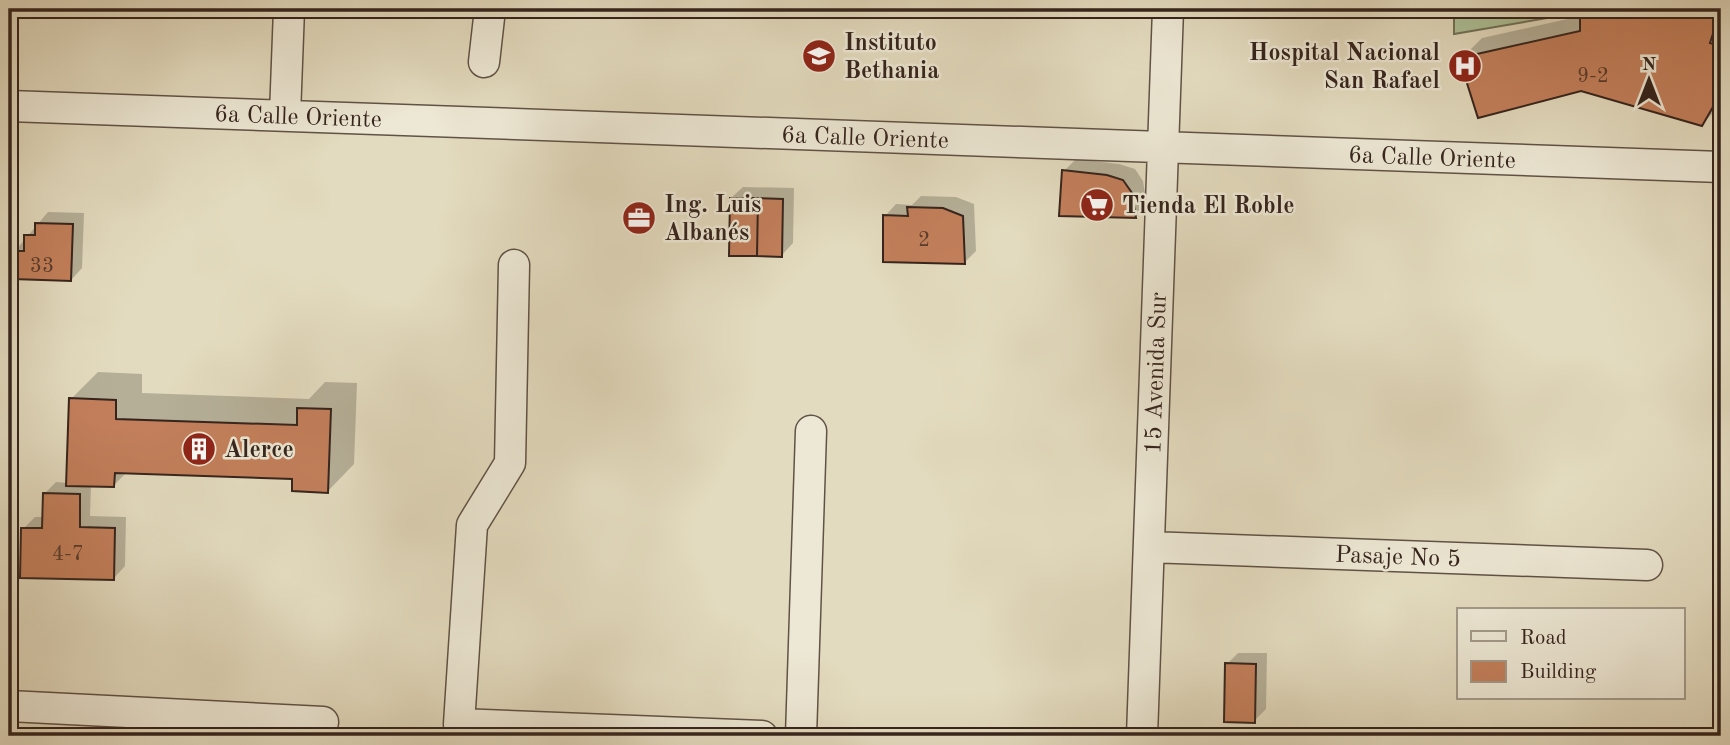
<svg xmlns="http://www.w3.org/2000/svg" width="1730" height="745" font-family="'Old Standard TT',serif">
  <style>
    .green { fill: #adc197; stroke: #71725a; stroke-width: 2 }
    .shadow { fill: #0003 }
    .building { fill: #c37f5b; stroke: #35241d; stroke-width: 2 }
    .lines { fill: none; stroke-linecap: round; stroke-linejoin: round }
    .street-casing { stroke: #605246; stroke-width: 33 }
    .street { stroke: #ede8d5; stroke-width: 30 }
    .labels { text-anchor: middle; stroke-width: 5; stroke-linejoin: round; paint-order: stroke }
    .number-label { font-size: 21px; fill: #583b2c }
    .poi-label { font-size: 24px; font-weight: bold; fill: #35241d; stroke: #ede8d5; text-anchor: start }
    .street-label { font-size: 24px; fill: #35241d; stroke: #ede8d5 }
  </style>
  <rect width="100%" height="100%" fill="#e3dbbf"/>
  <filter id="stains"><feTurbulence type="fractalNoise" baseFrequency=".00286" numOctaves="4"/><feColorMatrix values="0 0 0 0 .2 0 0 0 0 .09 0 0 0 0 .02 0 0 0 .5 -.17"/></filter>
  <radialGradient id="worn" r=".72"><stop offset=".6" stop-color="#630" stop-opacity="0"/><stop offset="1" stop-color="#630" stop-opacity=".3"/></radialGradient>
  <!-- green -->
  <path class="green" d="M 1454,9 L 1559,9 L 1559,16 L 1454,34 Z"/>
  <!-- shadow -->
  <path class="shadow" d="M 1581,9 L 1721,9 L 1721,105 L 1702,124 L 1461,59 L 1482,38 L 1581,16 Z
    M 1076,159 L 1119,164 L 1135,169 L 1143,181 L 1147,205 L 1136,216 L 1061,214 L 1064,171 Z
    M 743,187 L 794,188 L 793,243 L 782,255 L 731,198 Z
    M 921,196 L 956,197 L 974,204 L 976,251 L 965,262 L 885,216 L 896,204 L 912,205 Z
    M 48,212 L 84,213 L 82,268 L 71,280 L 15,251 Z
    M 98,372 L 142,374 L 142,393 L 309,399 L 325,382 L 357,383 L 354,464 L 328,491 L 294,478 L 127,472 L 114,485 L 91,485 L 90,516 L 126,517 L 125,566 L 114,578 L 23,529 L 35,517 L 44,517 L 44,494 L 56,482 L 68,483 L 71,399 Z
    M 1238,653 L 1267,653 L 1266,709 L 1254,721 L 1227,664 Z"/>
  <!-- building -->
  <path class="building" d="M 1580,9 L 1721,9 L 1710,43 L 1721,46 L 1721,93 L 1702,126 L 1581,91 L 1478,118 L 1459,58 L 1580,31 Z
    M 1062,170 L 1107,175 L 1123,180 L 1132,193 L 1136,218 L 1059,216 Z
    M 730,198 L 758,198 L 757,256 L 729,256 Z
    M 758,198 L 783,199 L 782,257 L 757,256 Z
    M 907,207 L 943,208 L 963,216 L 965,264 L 883,262 L 883,215 L 908,216 Z
    M 35,223 L 73,224 L 71,281 L 13,279 L 13,251 L 24,251 L 24,235 L 35,235 Z
    M 69,398 L 116,400 L 116,419 L 297,425 L 297,408 L 331,409 L 328,493 L 292,491 L 292,479 L 115,473 L 114,487 L 66,486 Z
    M 43,493 L 80,494 L 80,527 L 115,528 L 114,580 L 20,578 L 21,528 L 42,528 Z
    M 1225,663 L 1256,664 L 1255,723 L 1224,722 Z"/>
  <g class="lines">
    <!-- street casing -->
    <g class="street-casing">
      <path id="street" d="M 484,62 L 490,9
        M 9,106 L 1721,167
        M 285,115 L 289,9
        M 514,265 L 510,463 L 472,525 L 459,724 L 762,736
        M 1149,547 L 1647,565
        M 9,706 L 323,722
        M 801,736 L 811,431
        M 1142,736 L 1168,9"/>
    </g>
    <!-- street -->
    <use href="#street" class="street"/>
  </g>
  <!-- icons -->
  <defs>
    <g id="school-disc" transform="scale(1.75)"><circle r="9.5" fill="#8f2418" stroke="#ede8d5"/><path d="M0-5L7-2L0 1L-7-2ZM-4 1L0 2.5L4 1V4Q0 6-4 4Z" fill="#fff"/></g>
    <g id="hospital-disc" transform="scale(1.75)"><circle r="9.5" fill="#8f2418" stroke="#ede8d5"/><path d="M-5-5h3v3.5h4V-5h3V5h-3V1.5h-4V5h-3Z" fill="#fff"/></g>
    <g id="supermarket-disc" transform="scale(1.75)"><circle r="9.5" fill="#8f2418" stroke="#ede8d5"/><path d="M-6-5.5h2.5l.6 2H6L4.5 2H-2.5L-4.4-4H-6ZM-1.5 3.2a1.3 1.3 0 1 0 .1 0ZM3 3.2a1.3 1.3 0 1 0 .1 0Z" fill="#fff"/></g>
    <g id="office-disc" transform="scale(1.75)"><circle r="9.5" fill="#8f2418" stroke="#ede8d5"/><path d="M-6-3h4V-5.5h4V-3h4V5H-6ZM-1-4.5V-3h2v-1.5ZM-6 0V1H6V0Z" fill="#fff"/></g>
    <g id="building-disc" transform="scale(1.75)"><circle r="9.5" fill="#8f2418" stroke="#ede8d5"/><path d="M-4-6H4V6H1V3H-1V6H-4ZM-2.5-4.3h1.7v1.8h-1.7ZM.8-4.3h1.7v1.8H.8ZM-2.5-1h1.7V.8h-1.7ZM.8-1h1.7V.8H.8Z" fill="#fff"/></g>
  </defs>
  <g fill-rule="evenodd">
    <use href="#school-disc" x="819" y="56"/>
    <use href="#hospital-disc" x="1465" y="66"/>
    <use href="#supermarket-disc" x="1097" y="205"/>
    <use href="#office-disc" x="639" y="218"/>
    <use href="#building-disc" x="199" y="449"/>
  </g>
  <g class="labels">
    <!-- number labels -->
    <g class="number-label">
      <text x="1593" y="82">9-2</text>
      <text x="924" y="246">2</text>
      <text x="42" y="272">33</text>
      <text x="68" y="560">4-7</text>
    </g>
    <!-- poi labels -->
    <g class="poi-label">
      <text x="844" y="50">Instituto<tspan x="844" dy="28">Bethania</tspan></text>
      <text x="1440" y="60" text-anchor="end">Hospital Nacional<tspan x="1440" dy="28">San Rafael</tspan></text>
      <text x="664" y="212">Ing. Luis<tspan x="664" dy="28">Albanés</tspan></text>
      <text x="1122" y="213">Tienda El Roble</text>
      <text x="224" y="457">Alerce</text>
    </g>
    <!-- street labels -->
    <g class="street-label">
      <text transform="translate(298 116) rotate(2)" y="8">6a Calle Oriente</text>
      <text transform="translate(865 137) rotate(2)" y="8">6a Calle Oriente</text>
      <text transform="translate(1432 157) rotate(2)" y="8">6a Calle Oriente</text>
      <text transform="translate(1155 373) rotate(-88)" y="8">15 Avenida Sur</text>
      <text transform="translate(1398 556) rotate(2)" y="8">Pasaje No 5</text>
    </g>
  </g>
  <!-- margin -->
  <rect width="1730" height="745" fill="none" stroke="#e3dbbf" stroke-width="35"/>
  <rect x="10" y="10" width="1709" height="724" fill="none" stroke="#35241d" stroke-width="3.5"/>
  <rect x="18" y="18" width="1695" height="710" fill="none" stroke="#35241d" stroke-width="2"/>
  <!-- legend -->
  <rect x="1457" y="608" width="228" height="91" fill="#ede8d5" stroke="#a39a8b" stroke-width="2"/>
  <rect x="1471" y="631" width="35" height="10" fill="#ede8d5" stroke="#a39a8b" stroke-width="2"/>
  <text x="1520" y="644" font-size="21" fill="#35241d">Road</text>
  <rect x="1471" y="661" width="35" height="21" fill="#c37f5b" stroke="#a39a8b" stroke-width="2"/>
  <text x="1520" y="678" font-size="21" fill="#35241d">Building</text>
  <!-- north arrow -->
  <g transform="translate(1649 80)" stroke="#ede8d5" stroke-width="5" paint-order="stroke">
  <path d="M0-5L12 26L0 18L-12 26Z" fill="#35241d"/>
  <text y="-10" font-size="19" font-weight="bold" text-anchor="middle" fill="#35241d">N</text>
  </g>
  <rect width="100%" height="100%" filter="url(#stains)"/>
  <rect width="100%" height="100%" fill="url(#worn)"/>
</svg>
